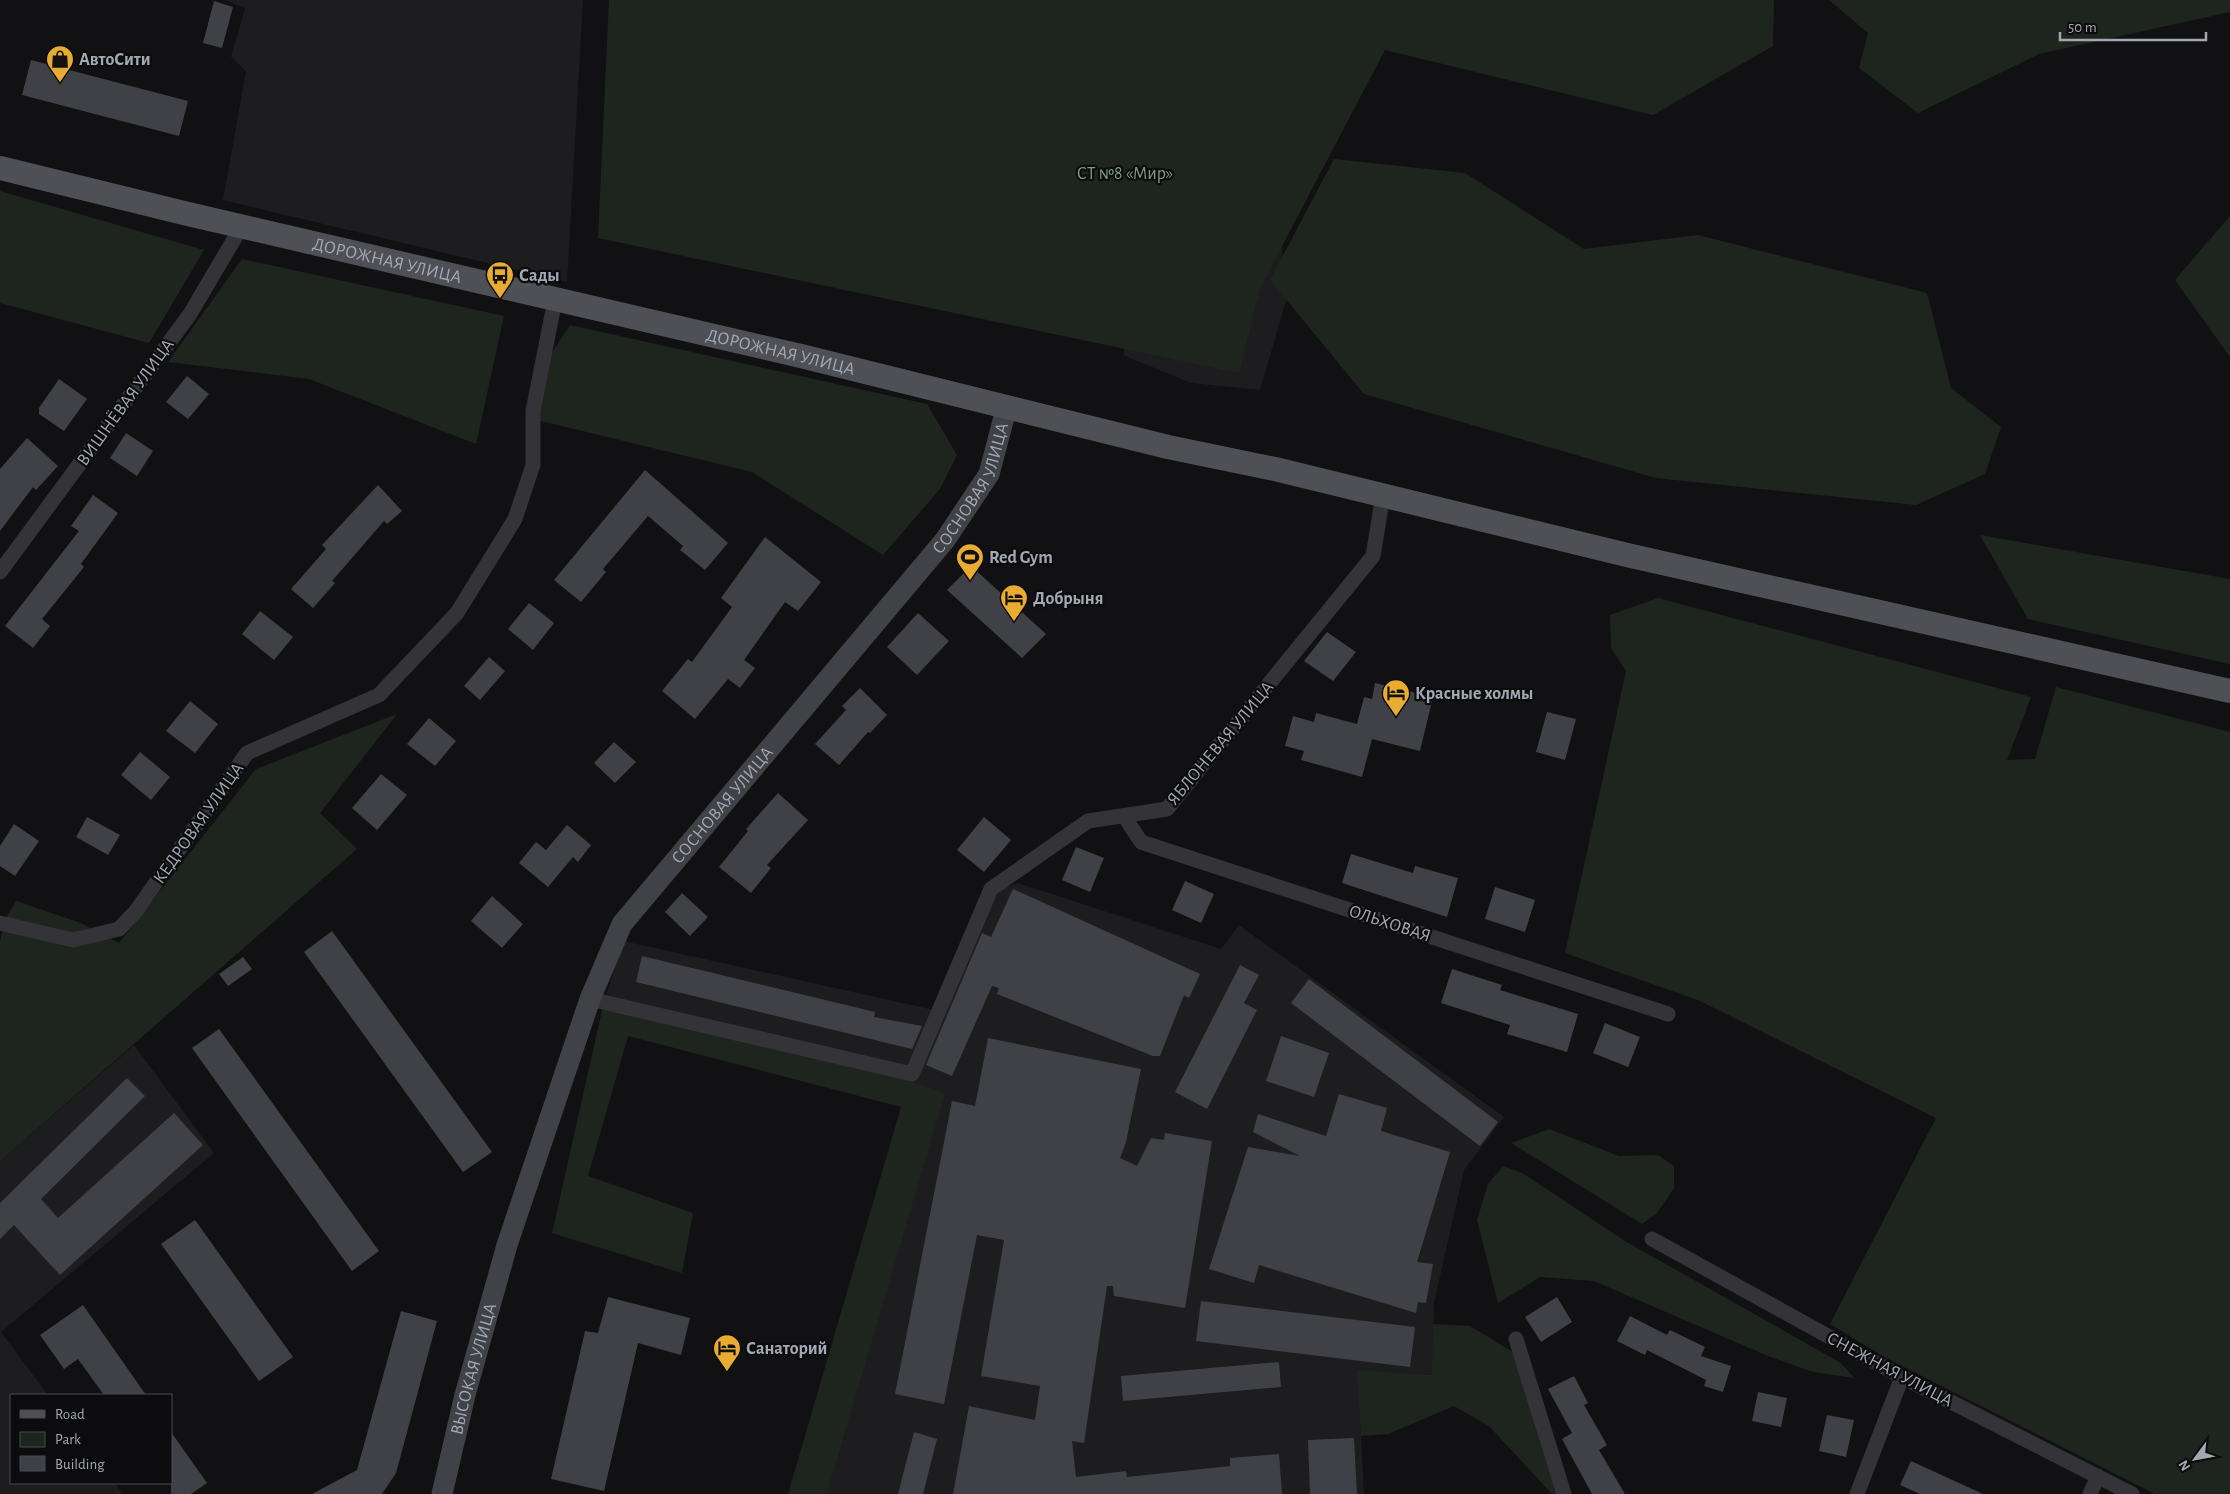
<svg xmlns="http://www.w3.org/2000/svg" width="2230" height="1494" font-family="'Alegreya Sans',sans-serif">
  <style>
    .built { fill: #1d1d20 }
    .green { fill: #1e251f }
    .building { fill: #404146 }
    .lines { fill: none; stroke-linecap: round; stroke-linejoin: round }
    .street { stroke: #333338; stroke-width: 15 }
    .secondary { stroke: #414247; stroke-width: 21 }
    .primary { stroke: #4f5056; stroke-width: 24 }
    .labels { text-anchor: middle; stroke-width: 4.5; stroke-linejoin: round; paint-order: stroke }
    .poi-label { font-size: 18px; font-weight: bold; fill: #a3a8b3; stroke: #0c0c0e; text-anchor: start }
    .park-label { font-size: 18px; fill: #7b9d7d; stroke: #0c0c0e }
    .street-label { font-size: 18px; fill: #a3a8b3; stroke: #0c0c0e }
  </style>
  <rect width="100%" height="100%" fill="#111113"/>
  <!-- built -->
  <path class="built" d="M 225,0 L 583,0 L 567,282 L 223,200 L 246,71 L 231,57 L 245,8 Z
    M 1180,170 L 1281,243 L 1288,294 L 1260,390 L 1191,383 L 1123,355 Z
    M 1018,883 L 1221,949 L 1239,925 L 1504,1117 L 1464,1170 L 1434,1303 L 1433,1375 L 1358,1371 L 1364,1494 L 827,1494 L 944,1093 L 603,1006 L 623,941 L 943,1012 L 985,913 L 1001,889 Z
    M 134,1045 L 214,1153 L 1,1332 L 48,1395 L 11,1395 L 11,1483 L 114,1483 L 123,1494 L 0,1494 L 0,1161 Z"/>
  <!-- green -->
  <path class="green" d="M 609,0 L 1774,0 L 1773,46 L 1653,115 L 1385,50 L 1260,288 L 1239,373 L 598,238 Z
    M 1829,0 L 2230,0 L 2230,12 L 2039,54 L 1918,113 L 1859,68 L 1868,33 Z
    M 1334,159 L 1465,173 L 1584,249 L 1698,235 L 1927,293 L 1951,388 L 2001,427 L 1985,474 L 1916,505 L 1656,478 L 1364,394 L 1270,280 Z
    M 0,191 L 204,250 L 149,343 L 0,303 Z
    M 2230,216 L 2230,357 L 2175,280 Z
    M 242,259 L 504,316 L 476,444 L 309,379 L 168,362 Z
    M 570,325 L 927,404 L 957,455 L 940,489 L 883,555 L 752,472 L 537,420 L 538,374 Z
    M 1980,535 L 2230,579 L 2230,664 L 2028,619 Z
    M 1658,598 L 2031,697 L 2007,760 L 2035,759 L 2056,687 L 2230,732 L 2230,1494 L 2155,1494 L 1886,1358 L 1830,1324 L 1936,1118 L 1700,1001 L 1565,953 L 1626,671 L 1611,648 L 1610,615 Z
    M 397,714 L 320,813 L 357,849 L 0,1161 L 0,941 L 7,916 L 16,901 L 81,923 L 119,943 L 256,769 Z
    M 603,1006 L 908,1080 L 945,1093 L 827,1494 L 788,1494 L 901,1107 L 628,1036 L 588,1176 L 693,1213 L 682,1273 L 552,1233 Z
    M 1549,1129 L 1619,1156 L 1658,1155 L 1674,1166 L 1674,1188 L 1657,1213 L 1642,1224 L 1511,1143 Z
    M 1503,1166 L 1522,1173 L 1625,1241 L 1841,1363 L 1854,1378 L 1813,1372 L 1768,1356 L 1594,1281 L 1540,1277 L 1498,1303 L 1477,1220 L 1488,1184 Z
    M 1433,1324 L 1470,1326 L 1513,1352 L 1557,1494 L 1552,1494 L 1489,1426 L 1454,1406 L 1388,1434 L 1361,1436 L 1357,1370 L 1432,1375 Z"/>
  <!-- building -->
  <path class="building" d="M 214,1 L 233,7 L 222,48 L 203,43 Z
    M 31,60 L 188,101 L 179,136 L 22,95 Z
    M 187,376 L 209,394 L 188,419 L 166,402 Z
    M 59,379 L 87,399 L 64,431 L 39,414 L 39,408 Z
    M 126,433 L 153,451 L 137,476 L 110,458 Z
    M 27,438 L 58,466 L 36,490 L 33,487 L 0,531 L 0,469 Z
    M 645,470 L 728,543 L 705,570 L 680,550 L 683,546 L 648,516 L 603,569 L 606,572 L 581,602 L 554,580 Z
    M 378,485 L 402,511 L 387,524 L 384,521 L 332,581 L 335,583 L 313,608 L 291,589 L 326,549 L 322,545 Z
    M 93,495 L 118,513 L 81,564 L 84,567 L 42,619 L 50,626 L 33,648 L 5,626 L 79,531 L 71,526 Z
    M 765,537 L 821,582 L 798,611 L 785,602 L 744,660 L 755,668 L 740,688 L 728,679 L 695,719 L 662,691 L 688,659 L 692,662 L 732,607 L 721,598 Z
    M 971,566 L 1046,634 L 1022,658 L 947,590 Z
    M 529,603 L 554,623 L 533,650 L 508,629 Z
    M 260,611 L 293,637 L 274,660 L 242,634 Z
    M 918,613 L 949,641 L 917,675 L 887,647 Z
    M 1327,632 L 1356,652 L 1333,681 L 1304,661 Z
    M 489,657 L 505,671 L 480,700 L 464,686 Z
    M 1375,683 L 1433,697 L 1420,751 L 1372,739 L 1362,777 L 1301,760 L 1304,751 L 1285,746 L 1293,716 L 1314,722 L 1316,713 L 1357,724 L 1364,697 L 1372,699 Z
    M 860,688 L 887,715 L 870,733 L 868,732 L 839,765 L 815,744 L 846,710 L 842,706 Z
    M 190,701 L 218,724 L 195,753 L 166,731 Z
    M 1547,712 L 1576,719 L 1565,760 L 1536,752 Z
    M 429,718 L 456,741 L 435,766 L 407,744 Z
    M 614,742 L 636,762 L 615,783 L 594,763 Z
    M 140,752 L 170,777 L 151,800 L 121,775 Z
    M 381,774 L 407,795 L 377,830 L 352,808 Z
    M 778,793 L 808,820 L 767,865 L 771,868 L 751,893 L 719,867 L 748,831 L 746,829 Z
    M 87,817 L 120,835 L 108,855 L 76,837 Z
    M 984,817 L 1011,840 L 984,872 L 957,850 Z
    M 14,824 L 39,841 L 15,876 L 0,866 L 0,846 Z
    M 567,825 L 591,845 L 578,862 L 573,857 L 548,887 L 519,863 L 536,842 L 546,850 Z
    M 1076,847 L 1104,858 L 1090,892 L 1062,880 Z
    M 1351,854 L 1413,873 L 1415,866 L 1458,878 L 1447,917 L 1342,883 Z
    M 1185,881 L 1214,894 L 1201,923 L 1172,910 Z
    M 1495,887 L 1535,900 L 1525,932 L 1485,919 Z
    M 1013,889 L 1200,974 L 1189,998 L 1184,995 L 1160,1056 L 1153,1056 L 997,994 L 999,988 L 992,986 L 952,1076 L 926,1065 L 982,933 L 991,937 Z
    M 682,893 L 708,917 L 690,936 L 665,912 Z
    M 492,896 L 523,924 L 502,948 L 471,921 Z
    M 332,931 L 492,1152 L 463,1172 L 304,952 Z
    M 642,956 L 875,1012 L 874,1017 L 922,1026 L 912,1049 L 636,982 Z
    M 243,957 L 252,969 L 228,986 L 219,974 Z
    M 1240,965 L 1259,975 L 1244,1003 L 1257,1010 L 1207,1109 L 1175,1092 Z
    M 1452,969 L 1502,985 L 1500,990 L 1578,1014 L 1567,1052 L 1507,1034 L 1510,1025 L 1441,1003 Z
    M 1309,979 L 1498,1122 L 1480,1146 L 1291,1003 Z
    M 1605,1023 L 1640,1037 L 1628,1067 L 1593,1053 Z
    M 219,1029 L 379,1251 L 352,1271 L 192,1048 Z
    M 1281,1036 L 1329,1053 L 1314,1097 L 1266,1081 Z
    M 988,1038 L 1141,1069 L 1126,1142 L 1120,1158 L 1137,1166 L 1151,1138 L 1164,1140 L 1165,1133 L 1212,1141 L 1185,1308 L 1114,1296 L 1113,1286 L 1107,1286 L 1084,1443 L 1072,1441 L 1076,1477 L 1126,1471 L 1127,1477 L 1230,1466 L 1230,1458 L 1279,1454 L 1282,1494 L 953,1494 L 969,1406 L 1035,1420 L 1040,1386 L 981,1376 L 1004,1240 L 977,1235 L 944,1404 L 895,1394 L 952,1101 L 975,1106 Z
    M 127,1078 L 145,1096 L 41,1199 L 58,1218 L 174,1113 L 203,1145 L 60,1275 L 14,1225 L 0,1239 L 0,1203 Z
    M 1339,1094 L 1387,1108 L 1381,1131 L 1450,1152 L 1417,1262 L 1433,1264 L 1426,1303 L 1418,1302 L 1416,1313 L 1259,1265 L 1254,1283 L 1209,1269 L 1248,1147 L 1300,1156 L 1253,1132 L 1258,1114 L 1326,1136 Z
    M 195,1220 L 293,1357 L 259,1381 L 161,1244 Z
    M 608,1297 L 690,1318 L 681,1355 L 638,1343 L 604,1491 L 551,1479 L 585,1331 L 598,1333 Z
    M 1557,1297 L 1572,1322 L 1541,1342 L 1525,1317 Z
    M 1201,1301 L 1415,1327 L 1410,1367 L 1196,1341 Z
    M 83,1305 L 146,1395 L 104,1395 L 78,1359 L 64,1369 L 40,1335 Z
    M 401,1311 L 437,1321 L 396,1473 L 382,1494 L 312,1494 L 357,1470 Z
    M 1630,1316 L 1667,1335 L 1670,1330 L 1705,1347 L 1701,1356 L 1731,1366 L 1723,1392 L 1704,1386 L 1706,1380 L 1647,1350 L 1645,1355 L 1617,1341 Z
    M 1279,1362 L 1281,1387 L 1123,1401 L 1121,1376 Z
    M 1574,1376 L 1588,1403 L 1584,1405 L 1607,1445 L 1599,1450 L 1625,1494 L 1592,1494 L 1562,1439 L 1572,1433 L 1548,1389 Z
    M 1758,1392 L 1787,1398 L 1781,1427 L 1752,1421 Z
    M 1827,1415 L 1854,1420 L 1846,1457 L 1819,1451 Z
    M 171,1432 L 207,1483 L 191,1494 L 171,1494 Z
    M 914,1432 L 937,1439 L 923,1494 L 898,1494 Z
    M 1354,1438 L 1357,1494 L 1310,1494 L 1308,1440 Z
    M 1911,1461 L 1983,1494 L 1920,1494 L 1900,1485 Z"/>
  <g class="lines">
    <!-- street -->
    <path class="street" d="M 0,572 L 190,314 L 242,226
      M 1124,816 L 1141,842 L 1668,1014
      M 0,923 L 73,940 L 119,929 L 136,911 L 247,753 L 379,695 L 457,613 L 515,519 L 533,465 L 533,411 L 555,300
      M 590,999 L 912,1074 L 991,889 L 1088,821 L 1167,809 L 1373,556 L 1383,495
      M 1652,1239 L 1902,1377 L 2132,1494
      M 1516,1339 L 1564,1494
      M 1857,1494 L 1902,1377
      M 2090,1494 L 2098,1476"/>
    <!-- secondary -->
    <path class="secondary" id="s1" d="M 442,1494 L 465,1395 L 507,1245 L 590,999 L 622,924 L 945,540 L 989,474 L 1007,406"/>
    <!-- primary -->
    <path class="primary" id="s2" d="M 0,168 L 188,214 L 805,357 L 1168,447 L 1275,469 L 1627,555 L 2230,691"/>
  </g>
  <!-- icons -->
  <defs>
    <g id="shop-pin" transform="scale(1.4375)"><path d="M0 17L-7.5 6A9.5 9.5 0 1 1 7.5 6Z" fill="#e9ac33" stroke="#0c0c0e"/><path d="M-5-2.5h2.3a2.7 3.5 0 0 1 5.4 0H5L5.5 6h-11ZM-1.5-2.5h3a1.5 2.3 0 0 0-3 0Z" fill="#111"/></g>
    <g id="bus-pin" transform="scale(1.4375)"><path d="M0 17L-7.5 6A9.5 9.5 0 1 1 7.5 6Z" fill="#e9ac33" stroke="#0c0c0e"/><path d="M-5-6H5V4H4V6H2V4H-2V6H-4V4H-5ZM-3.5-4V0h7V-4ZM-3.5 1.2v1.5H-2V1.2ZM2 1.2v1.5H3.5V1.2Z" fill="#111"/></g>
    <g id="stadium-pin" transform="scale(1.4375)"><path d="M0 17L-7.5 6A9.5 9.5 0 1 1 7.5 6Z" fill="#e9ac33" stroke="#0c0c0e"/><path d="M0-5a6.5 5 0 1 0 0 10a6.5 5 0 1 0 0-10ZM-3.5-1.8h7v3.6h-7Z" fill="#111"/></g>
    <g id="hotel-pin" transform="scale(1.4375)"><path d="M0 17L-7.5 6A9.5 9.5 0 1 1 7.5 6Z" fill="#e9ac33" stroke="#0c0c0e"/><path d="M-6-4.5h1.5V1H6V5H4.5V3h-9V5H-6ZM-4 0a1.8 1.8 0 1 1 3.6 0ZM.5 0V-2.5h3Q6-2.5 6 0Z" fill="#111"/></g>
  </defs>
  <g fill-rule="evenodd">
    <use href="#shop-pin" x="60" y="59"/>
    <use href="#bus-pin" x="500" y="275"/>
    <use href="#stadium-pin" x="970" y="557"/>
    <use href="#hotel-pin" x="1014" y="598"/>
    <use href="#hotel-pin" x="1396" y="693"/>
    <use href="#hotel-pin" x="727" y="1348"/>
  </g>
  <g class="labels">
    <!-- poi labels -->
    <g class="poi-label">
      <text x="79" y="65">АвтоСити</text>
      <text x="519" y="281">Сады</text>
      <text x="989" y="563">Red Gym</text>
      <text x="1033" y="604">Добрыня</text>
      <text x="1415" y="699">Красные холмы</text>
      <text x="746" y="1354">Санаторий</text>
    </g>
    <!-- park labels -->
    <g class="park-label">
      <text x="1125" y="179">СТ №8 «Мир»</text>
    </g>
    <!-- street labels -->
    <g class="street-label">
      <text dy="6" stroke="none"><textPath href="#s2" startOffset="398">ДОРОЖНАЯ УЛИЦА</textPath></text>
      <text dy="6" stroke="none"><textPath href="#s2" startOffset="802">ДОРОЖНАЯ УЛИЦА</textPath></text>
      <text transform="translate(125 402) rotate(-54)" y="6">ВИШНЁВАЯ УЛИЦА</text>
      <text dy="6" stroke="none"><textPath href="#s1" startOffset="1159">СОСНОВАЯ УЛИЦА</textPath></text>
      <text transform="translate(1220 743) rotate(-50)" y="6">ЯБЛОНЕВАЯ УЛИЦА</text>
      <text dy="6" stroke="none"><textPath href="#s1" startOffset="754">СОСНОВАЯ УЛИЦА</textPath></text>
      <text transform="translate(198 823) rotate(-55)" y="6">КЕДРОВАЯ УЛИЦА</text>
      <text transform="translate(1390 923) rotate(18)" y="6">ОЛЬХОВАЯ</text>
      <text dy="6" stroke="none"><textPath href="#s1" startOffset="129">ВЫСОКАЯ УЛИЦА</textPath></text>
      <text transform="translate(1890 1369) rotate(28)" y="6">СНЕЖНАЯ УЛИЦА</text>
    </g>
  </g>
  <!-- legend -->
  <rect x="10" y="1394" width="162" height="90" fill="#0c0c0e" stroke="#484a50"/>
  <rect x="20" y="1410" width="25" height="8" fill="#4f5056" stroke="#484a50"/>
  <text x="55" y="1419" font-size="15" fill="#a3a8b3">Road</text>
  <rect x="20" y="1432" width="25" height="15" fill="#1e251f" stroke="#484a50"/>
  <text x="55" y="1444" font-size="15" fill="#a3a8b3">Park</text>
  <rect x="20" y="1456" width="25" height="15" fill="#404146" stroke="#484a50"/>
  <text x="55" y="1469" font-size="15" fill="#a3a8b3">Building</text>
  <!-- north arrow -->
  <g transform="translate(2195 1459) rotate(238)" stroke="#0c0c0e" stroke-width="4" paint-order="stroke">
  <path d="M0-4L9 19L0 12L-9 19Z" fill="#a3a8b3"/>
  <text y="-8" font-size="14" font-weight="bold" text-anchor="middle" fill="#a3a8b3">N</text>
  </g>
  <!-- scale -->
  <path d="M2060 32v8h146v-8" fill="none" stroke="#a3a8b3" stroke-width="2.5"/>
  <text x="2068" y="32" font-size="15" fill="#a3a8b3" stroke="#0c0c0e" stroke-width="4" paint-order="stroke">50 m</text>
</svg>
